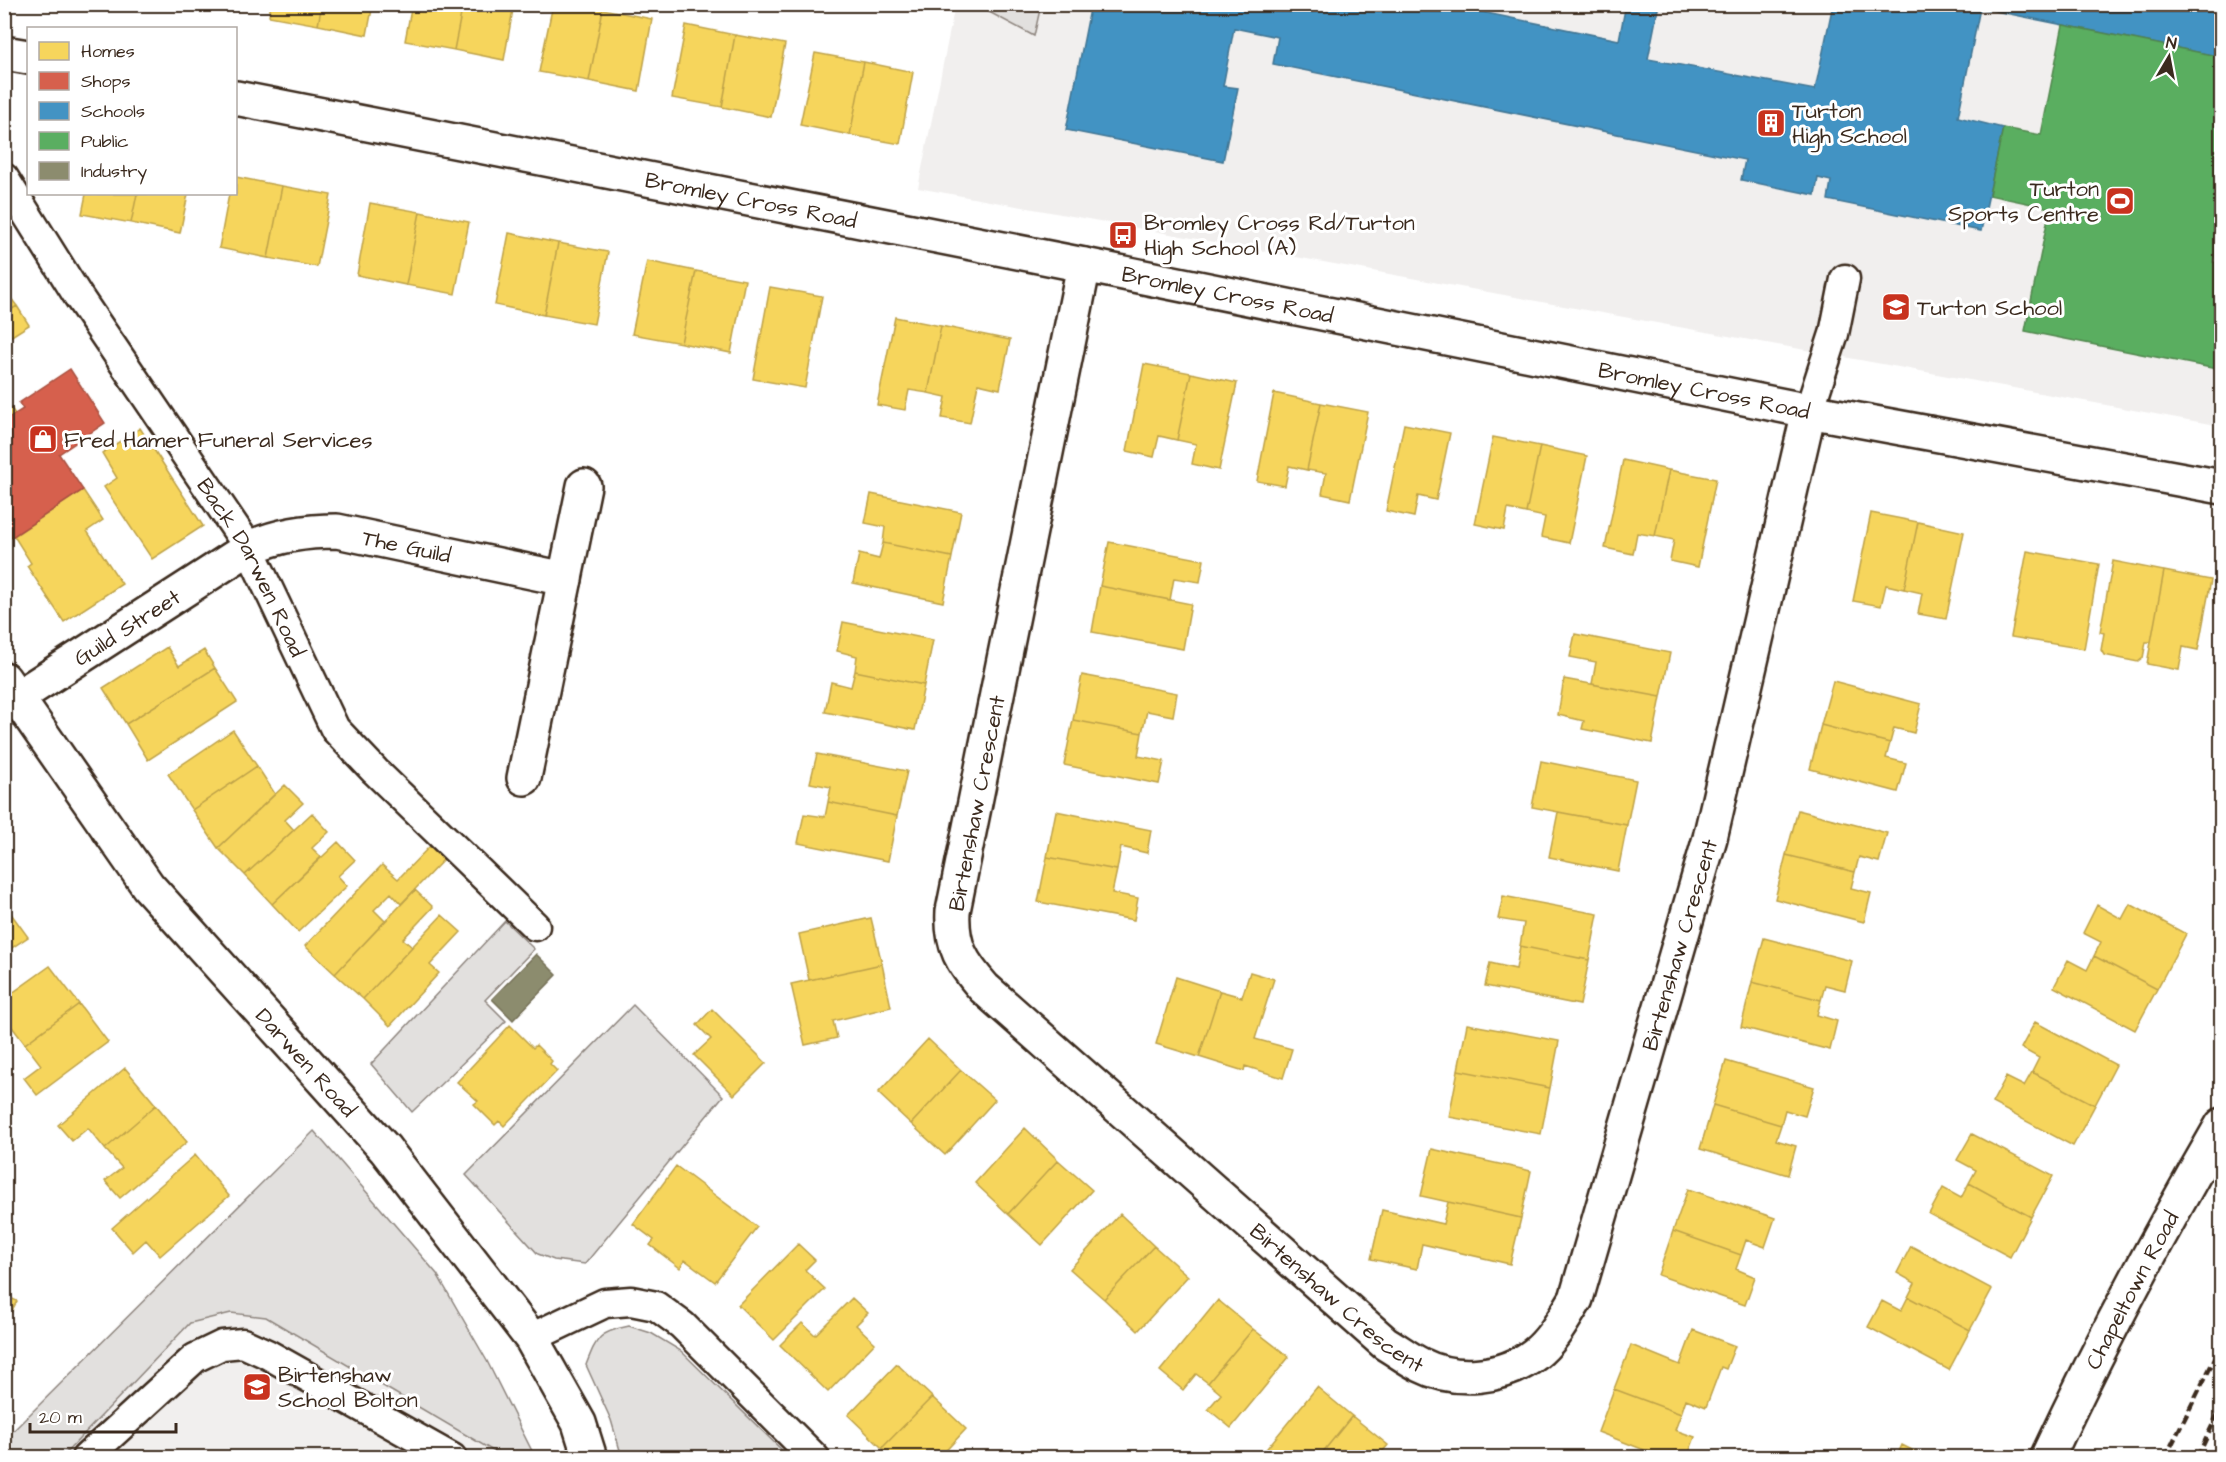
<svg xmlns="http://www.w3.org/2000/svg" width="2226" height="1462" font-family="'Architects Daughter',sans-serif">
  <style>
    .built { fill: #f1efee }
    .green { fill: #e2e0de; stroke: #8e857e; stroke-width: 1.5 }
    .homes { fill: #f6d55c; stroke: #bea249; stroke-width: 1.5 }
    .shops { fill: #d6604d; stroke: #a8503f; stroke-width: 1.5 }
    .schools { fill: #4393c3; stroke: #417492; stroke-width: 1.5 }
    .public { fill: #5aae61; stroke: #51864d; stroke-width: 1.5 }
    .industry { fill: #8c8c6e; stroke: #746f56; stroke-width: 1.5 }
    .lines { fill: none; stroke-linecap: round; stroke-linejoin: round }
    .service-casing { stroke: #3b2a1e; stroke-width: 33 }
    .minor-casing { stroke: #3b2a1e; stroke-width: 38 }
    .tertiary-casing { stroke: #3b2a1e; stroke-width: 38 }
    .secondary-casing { stroke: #3b2a1e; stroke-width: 38 }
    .service { stroke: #fff; stroke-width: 28 }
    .minor { stroke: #fff; stroke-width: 33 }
    .tertiary { stroke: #fff; stroke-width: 33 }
    .secondary { stroke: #fff; stroke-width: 33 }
    .rail { stroke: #3b2a1e; stroke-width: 4.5; stroke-dasharray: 9 4.5; stroke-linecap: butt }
    .labels { text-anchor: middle; stroke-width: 6; stroke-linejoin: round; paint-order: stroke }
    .poi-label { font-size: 22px; fill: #3b2a1e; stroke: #fff; text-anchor: start }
    .street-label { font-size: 22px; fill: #3b2a1e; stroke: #fff }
  </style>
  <rect width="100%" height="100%" fill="#fff"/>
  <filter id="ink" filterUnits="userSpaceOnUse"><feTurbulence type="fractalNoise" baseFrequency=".0167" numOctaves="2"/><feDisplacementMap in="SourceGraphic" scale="12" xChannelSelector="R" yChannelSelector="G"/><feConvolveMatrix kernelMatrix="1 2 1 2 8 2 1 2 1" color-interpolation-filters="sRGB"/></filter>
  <g filter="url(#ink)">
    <!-- built -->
    <path class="built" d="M 955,5 L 2221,5 L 2221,426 L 918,188 Z
      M 231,1313 L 266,1317 L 495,1452 L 496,1457 L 62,1458 L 190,1323 Z"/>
    <!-- green -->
    <path class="green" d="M 976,5 L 1041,5 L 1034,36 Z
      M 505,921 L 534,949 L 485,1000 L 506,1021 L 412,1112 L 371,1064 Z
      M 633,1005 L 723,1096 L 585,1264 L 554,1260 L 538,1254 L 466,1175 Z
      M 314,1131 L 437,1274 L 487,1361 L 535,1457 L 496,1457 L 495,1452 L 266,1317 L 231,1313 L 190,1323 L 62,1457 L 5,1457 L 5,1439 Z
      M 629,1326 L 651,1333 L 681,1351 L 789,1457 L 622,1457 L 611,1420 L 586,1365 C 597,1337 599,1332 629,1326 Z"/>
    <!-- homes -->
    <path class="homes" d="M 271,4 L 322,4 L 318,25 L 269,16 Z
      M 322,4 L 373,4 L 367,35 L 318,25 Z
      M 412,4 L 463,4 L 454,50 L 405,41 Z
      M 463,4 L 514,4 L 504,60 L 454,50 Z
      M 553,4 L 579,4 L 603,9 L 589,81 L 539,72 Z
      M 603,9 L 652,19 L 639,91 L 589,81 Z
      M 686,25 L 735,35 L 722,107 L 672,98 Z
      M 735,35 L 785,44 L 771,117 L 722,107 Z
      M 815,53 L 864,62 L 850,135 L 800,125 Z
      M 864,62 L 913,72 L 900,144 L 850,135 Z
      M 236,177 L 282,186 L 268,258 L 219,248 L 229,194 L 236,194 Z
      M 282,186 L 331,195 L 317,267 L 268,258 Z
      M 86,194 L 137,194 L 131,223 L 82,214 Z
      M 137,194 L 188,194 L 180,233 L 131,223 Z
      M 370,203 L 420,212 L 406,285 L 357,275 Z
      M 420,212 L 469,222 L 455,294 L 406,285 Z
      M 509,233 L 558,243 L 544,315 L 495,305 Z
      M 558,243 L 608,252 L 594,324 L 544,315 Z
      M 647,261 L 696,271 L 681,343 L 632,334 Z
      M 696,271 L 745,280 L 731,353 L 681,343 Z
      M 770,287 L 822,296 L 805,388 L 753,379 Z
      M 4,289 L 17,306 L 4,314 Z
      M 17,306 L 29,325 L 4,341 L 4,314 Z
      M 895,317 L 941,326 L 928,393 L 909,390 L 905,410 L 877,405 Z
      M 941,326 L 1010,340 L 1000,389 L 978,384 L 970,423 L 942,418 L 946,397 L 928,393 Z
      M 1144,364 L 1191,373 L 1177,440 L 1159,436 L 1154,457 L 1127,451 Z
      M 1191,373 L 1237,383 L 1219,470 L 1192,464 L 1196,444 L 1177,440 Z
      M 1274,393 L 1321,403 L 1307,470 L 1289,466 L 1285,486 L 1257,481 Z
      M 4,398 L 15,414 L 4,421 Z
      M 1321,403 L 1368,412 L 1350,500 L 1322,494 L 1326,473 L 1307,470 Z
      M 1404,424 L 1450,433 L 1436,500 L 1418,496 L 1414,517 L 1386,511 Z
      M 140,428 L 203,526 L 152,559 L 104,487 L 117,478 L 102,453 Z
      M 1493,437 L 1540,446 L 1526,513 L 1508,509 L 1504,530 L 1475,524 Z
      M 1540,446 L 1587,456 L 1569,543 L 1541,537 L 1545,517 L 1526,513 Z
      M 1623,460 L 1669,470 L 1655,536 L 1637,533 L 1633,554 L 1605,548 Z
      M 1669,470 L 1716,479 L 1698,567 L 1670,561 L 1674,540 L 1655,536 Z
      M 83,490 L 103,520 L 87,531 L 122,584 L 64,622 L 27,566 L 31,563 L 14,536 Z
      M 871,494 L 961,512 L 952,557 L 883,543 L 885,527 L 865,523 Z
      M 1871,513 L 1918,522 L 1904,589 L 1886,585 L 1881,606 L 1853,601 Z
      M 1918,522 L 1964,532 L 1946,619 L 1918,614 L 1922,593 L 1904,589 Z
      M 1109,542 L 1204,560 L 1200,582 L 1174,578 L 1170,600 L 1100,586 Z
      M 883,543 L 952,557 L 943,602 L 853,583 L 859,554 L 879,559 Z
      M 2027,551 L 2099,564 L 2084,649 L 2011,637 Z
      M 2113,561 L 2164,571 L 2151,642 L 2146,642 L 2143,658 L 2138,662 L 2104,655 L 2101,650 L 2104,633 L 2100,632 Z
      M 2164,571 L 2211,580 L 2198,650 L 2183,647 L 2179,670 L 2147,664 Z
      M 1100,586 L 1191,604 L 1183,649 L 1092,632 Z
      M 843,622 L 933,640 L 924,685 L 855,671 L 857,656 L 837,651 Z
      M 1575,634 L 1670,653 L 1661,697 L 1592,684 L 1596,662 L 1570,657 Z
      M 167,647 L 179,666 L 204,650 L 215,668 L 126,724 L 103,688 Z
      M 215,668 L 237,702 L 148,760 L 126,724 Z
      M 855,671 L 924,685 L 915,730 L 825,712 L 831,682 L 851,687 Z
      M 1082,675 L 1177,693 L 1173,716 L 1147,711 L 1142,733 L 1073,720 Z
      M 1564,679 L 1661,697 L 1652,743 L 1582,729 L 1584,721 L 1558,715 Z
      M 1833,681 L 1921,704 L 1914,733 L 1894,728 L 1890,743 L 1821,725 Z
      M 1073,720 L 1142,733 L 1138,756 L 1164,761 L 1159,784 L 1064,765 Z
      M 1821,725 L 1890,743 L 1886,758 L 1906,763 L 1898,792 L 1810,769 Z
      M 233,730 L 257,766 L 192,810 L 168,774 Z
      M 817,754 L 907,771 L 897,816 L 828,802 L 831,787 L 810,783 Z
      M 1541,761 L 1636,780 L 1627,825 L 1532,807 Z
      M 257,766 L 275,794 L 218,848 L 192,810 Z
      M 285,785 L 303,803 L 285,820 L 294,830 L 245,875 L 218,848 Z
      M 828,802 L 897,816 L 888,861 L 798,843 L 804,814 L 825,817 Z
      M 1798,810 L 1887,833 L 1879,862 L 1859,857 L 1855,872 L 1786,855 Z
      M 1056,811 L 1151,830 L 1147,853 L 1121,847 L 1117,870 L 1047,857 Z
      M 1558,812 L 1627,825 L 1618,871 L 1549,857 Z
      M 312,813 L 329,832 L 312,848 L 321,857 L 272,904 L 245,875 Z
      M 338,842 L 355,860 L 338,876 L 347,886 L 298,932 L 272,904 Z
      M 431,845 L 445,858 L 401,904 L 391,893 L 374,910 L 385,921 L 335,974 L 305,946 L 382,865 L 398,879 Z
      M 1786,855 L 1855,872 L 1851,888 L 1871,893 L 1864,922 L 1775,899 Z
      M 1047,857 L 1117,870 L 1112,893 L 1138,898 L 1134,920 L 1038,902 Z
      M 415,890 L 433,907 L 403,939 L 412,947 L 363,999 L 335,974 Z
      M 1503,896 L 1598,914 L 1589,960 L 1520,946 L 1524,923 L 1498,919 Z
      M 4,904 L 28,937 L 4,953 Z
      M 2130,904 L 2186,934 L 2157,989 L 2094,956 L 2101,942 L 2083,933 L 2097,905 L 2122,919 Z
      M 442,915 L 461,932 L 430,965 L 439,973 L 390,1026 L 363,999 Z
      M 871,918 L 882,964 L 809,980 L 799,934 Z
      M 1764,938 L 1852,961 L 1845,990 L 1825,985 L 1821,1000 L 1752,982 Z
      M 1520,946 L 1589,960 L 1580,1005 L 1485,986 L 1490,963 L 1516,969 Z
      M 2094,956 L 2157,989 L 2135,1030 L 2054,987 L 2068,960 L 2087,970 Z
      M 882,964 L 891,1007 L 833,1021 L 837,1038 L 805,1045 L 791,984 Z
      M 50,966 L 79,1004 L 25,1044 L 9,1023 L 4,1027 L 4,999 Z
      M 1250,972 L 1274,979 L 1255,1039 L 1292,1049 L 1283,1078 L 1245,1066 L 1244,1071 L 1199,1057 L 1220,991 L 1242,997 Z
      M 1176,977 L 1220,991 L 1199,1057 L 1156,1044 Z
      M 1752,982 L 1821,1000 L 1817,1015 L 1837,1021 L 1830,1050 L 1741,1027 Z
      M 79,1004 L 108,1042 L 37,1095 L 24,1078 L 41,1065 L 25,1044 Z
      M 712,1009 L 766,1063 L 734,1095 L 694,1055 L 711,1039 L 697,1025 Z
      M 2035,1022 L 2116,1065 L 2095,1105 L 2032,1072 L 2039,1058 L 2021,1048 Z
      M 1467,1024 L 1559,1041 L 1550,1088 L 1458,1070 Z
      M 510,1025 L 533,1048 L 536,1045 L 552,1061 L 550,1064 L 557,1071 L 504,1126 L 499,1121 L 495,1125 L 474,1104 L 478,1101 L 457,1082 Z
      M 928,1039 L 961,1070 L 911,1124 L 878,1093 Z
      M 1726,1061 L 1814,1087 L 1805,1116 L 1785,1110 L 1781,1125 L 1713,1105 Z
      M 125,1068 L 156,1105 L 105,1149 L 88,1128 L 72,1141 L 58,1125 Z
      M 961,1070 L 995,1100 L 945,1155 L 911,1124 Z
      M 1458,1070 L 1550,1088 L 1541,1134 L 1449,1117 Z
      M 2032,1072 L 2095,1105 L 2073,1146 L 1992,1103 L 2006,1077 L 2024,1086 Z
      M 156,1105 L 187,1142 L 120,1198 L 105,1181 L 122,1168 L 105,1149 Z
      M 1713,1105 L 1781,1125 L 1776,1140 L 1796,1146 L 1788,1175 L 1700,1149 Z
      M 1025,1128 L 1058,1160 L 1008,1214 L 975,1183 Z
      M 1972,1134 L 2053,1176 L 2031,1217 L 1969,1183 L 1976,1170 L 1957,1160 Z
      M 1432,1149 L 1531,1171 L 1521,1218 L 1421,1196 Z
      M 195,1155 L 229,1196 L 160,1256 L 146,1240 L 133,1252 L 112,1228 Z
      M 1058,1160 L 1092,1190 L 1042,1245 L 1008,1214 Z
      M 676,1166 L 757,1227 L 715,1282 L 685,1260 L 680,1268 L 650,1245 L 654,1240 L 633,1224 Z
      M 1969,1183 L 2031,1217 L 2010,1257 L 1929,1214 L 1943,1188 L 1961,1198 Z
      M 1688,1189 L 1775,1218 L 1765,1247 L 1746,1240 L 1741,1255 L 1673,1231 Z
      M 1448,1202 L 1521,1218 L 1510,1264 L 1422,1244 L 1417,1269 L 1371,1259 L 1382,1210 L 1443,1224 Z
      M 1120,1214 L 1154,1246 L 1104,1299 L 1070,1269 Z
      M 1673,1231 L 1741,1255 L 1736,1269 L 1755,1277 L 1745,1305 L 1658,1275 Z
      M 798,1244 L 815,1260 L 805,1270 L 825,1289 L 774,1340 L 738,1305 Z
      M 1154,1246 L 1188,1276 L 1138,1331 L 1104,1299 Z
      M 1911,1246 L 1992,1289 L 1970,1330 L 1908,1297 L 1915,1283 L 1897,1273 Z
      M 4,1295 L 17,1301 L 4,1325 Z
      M 1908,1297 L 1970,1330 L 1949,1370 L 1868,1327 L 1882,1301 L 1901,1311 Z
      M 852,1298 L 868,1313 L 856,1325 L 875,1343 L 828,1392 L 780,1345 L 802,1323 L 815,1335 Z
      M 1218,1300 L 1253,1329 L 1208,1383 L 1196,1374 L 1183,1390 L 1160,1371 Z
      M 1253,1329 L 1289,1357 L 1231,1428 L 1208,1409 L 1221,1394 L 1208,1383 Z
      M 1693,1330 L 1735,1346 L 1726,1369 L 1721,1367 L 1706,1407 L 1686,1399 L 1681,1414 L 1614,1389 L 1631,1345 L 1680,1365 Z
      M 897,1364 L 932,1397 L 882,1448 L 848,1415 Z
      M 1317,1387 L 1352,1416 L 1318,1458 L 1259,1458 Z
      M 1614,1389 L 1681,1414 L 1675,1430 L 1695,1437 L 1687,1458 L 1665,1458 L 1598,1432 Z
      M 932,1397 L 966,1429 L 939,1458 L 892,1458 L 882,1448 Z
      M 1352,1416 L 1388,1445 L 1377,1458 L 1318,1458 Z
      M 1902,1445 L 1928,1458 L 1896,1458 Z"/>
    <!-- shops -->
    <path class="shops" d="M 70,369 L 105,423 L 59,454 L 83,490 L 9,539 L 4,532 L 4,421 L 23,409 L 19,403 Z"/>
    <!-- schools -->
    <path class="schools" d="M 1091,4 L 1443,4 L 1619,40 L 1626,4 L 1659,4 L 1648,59 L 1815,90 L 1833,4 L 2222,4 L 2222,57 L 1980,8 L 1958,117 L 2003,128 L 1981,231 L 1828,200 L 1831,181 L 1818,178 L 1815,195 L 1741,180 L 1745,160 L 1273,64 L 1278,37 L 1234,28 L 1223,86 L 1238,88 L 1223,161 L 1066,130 Z"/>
    <!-- public -->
    <path class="public" d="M 2063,25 L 2222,57 L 2222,235 L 2219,235 L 2213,262 L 2222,263 L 2222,370 L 2025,331 L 2050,208 L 1989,195 L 2003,128 L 2041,135 Z"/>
    <!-- industry -->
    <path class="industry" d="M 536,954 L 557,975 L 513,1020 L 492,999 Z"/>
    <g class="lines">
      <!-- service casing -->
      <g class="service-casing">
        <g id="service">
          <path id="s1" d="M 4,178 L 78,296 L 249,548 L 335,729 L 375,771 L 535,926"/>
          <path d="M 1809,411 L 1834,334 L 1845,279"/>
          <path d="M 531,1338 L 605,1303 L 631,1301 L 656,1306 L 682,1325 L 815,1458"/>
          <path d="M 86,1458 L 195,1358 L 222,1345 L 243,1343 L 267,1354 L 452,1458"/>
        </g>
      </g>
      <!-- minor casing -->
      <g class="minor-casing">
        <g id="minor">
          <path id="s2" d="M 1084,265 L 953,911 C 951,946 962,963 984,988 L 1385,1343 C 1397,1350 1408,1359 1421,1365 C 1456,1383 1504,1378 1535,1354 C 1553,1340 1564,1318 1576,1299 L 1710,838 L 1809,411"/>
          <path id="s3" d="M 4,706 L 249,548 C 279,535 305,531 337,531 L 565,579"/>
          <path d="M 524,778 L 584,486"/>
        </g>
      </g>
      <!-- tertiary casing -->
      <g class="tertiary-casing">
        <g id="tertiary">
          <path d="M 4,53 L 28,57"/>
          <path id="s4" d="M 236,98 L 1084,265 L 1809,411 L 2222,487"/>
        </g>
      </g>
      <!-- secondary casing -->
      <g class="secondary-casing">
        <g id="secondary">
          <path id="s5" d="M 4,679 L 148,886 L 385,1149 L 531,1338 L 579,1423 L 590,1458"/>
          <path id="s6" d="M 2047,1458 C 2100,1344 2159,1234 2222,1125"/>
        </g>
      </g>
      <!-- service -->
      <use href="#service" class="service"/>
      <!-- minor -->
      <use href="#minor" class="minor"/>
      <!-- tertiary -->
      <use href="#tertiary" class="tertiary"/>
      <!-- secondary -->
      <use href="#secondary" class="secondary"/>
      <!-- rail -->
      <path class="rail" d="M 2165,1458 L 2222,1344
        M 2197,1458 L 2222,1405"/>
    </g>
  </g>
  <!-- icons -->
  <defs>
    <g id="building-square" transform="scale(1.5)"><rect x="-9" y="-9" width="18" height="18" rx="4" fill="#c8321e" stroke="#fff"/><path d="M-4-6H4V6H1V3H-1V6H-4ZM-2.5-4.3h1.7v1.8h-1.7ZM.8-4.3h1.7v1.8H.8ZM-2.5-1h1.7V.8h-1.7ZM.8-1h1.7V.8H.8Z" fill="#fff"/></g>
    <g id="stadium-square" transform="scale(1.5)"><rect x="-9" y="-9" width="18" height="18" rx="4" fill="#c8321e" stroke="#fff"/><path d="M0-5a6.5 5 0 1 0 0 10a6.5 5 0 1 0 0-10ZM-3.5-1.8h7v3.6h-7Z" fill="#fff"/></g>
    <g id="bus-square" transform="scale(1.5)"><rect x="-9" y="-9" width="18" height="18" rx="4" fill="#c8321e" stroke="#fff"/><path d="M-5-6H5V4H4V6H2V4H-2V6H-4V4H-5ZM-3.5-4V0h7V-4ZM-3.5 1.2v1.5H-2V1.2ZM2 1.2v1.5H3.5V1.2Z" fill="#fff"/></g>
    <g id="school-square" transform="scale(1.5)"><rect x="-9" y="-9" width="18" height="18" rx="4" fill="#c8321e" stroke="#fff"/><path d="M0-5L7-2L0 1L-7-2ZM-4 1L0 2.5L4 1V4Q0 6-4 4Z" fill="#fff"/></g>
    <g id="shop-square" transform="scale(1.5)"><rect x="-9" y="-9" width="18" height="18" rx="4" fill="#c8321e" stroke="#fff"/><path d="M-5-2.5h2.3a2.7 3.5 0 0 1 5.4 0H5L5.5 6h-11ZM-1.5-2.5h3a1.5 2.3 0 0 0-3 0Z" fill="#fff"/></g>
  </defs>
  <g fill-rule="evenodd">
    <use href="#building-square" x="1771" y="123"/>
    <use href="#stadium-square" x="2120" y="201"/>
    <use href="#bus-square" x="1123" y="235"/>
    <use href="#school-square" x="1896" y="307"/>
    <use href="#shop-square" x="43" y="439"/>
    <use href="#school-square" x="257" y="1387"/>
  </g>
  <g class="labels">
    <!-- poi labels -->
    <g class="poi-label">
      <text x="1792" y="118">Turton<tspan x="1792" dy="25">High School</tspan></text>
      <text x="2099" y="196" text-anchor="end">Turton<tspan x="2099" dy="25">Sports Centre</tspan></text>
      <text x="1144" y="230">Bromley Cross Rd/Turton<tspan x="1144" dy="25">High School (A)</tspan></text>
      <text x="1917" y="315">Turton School</text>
      <text x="64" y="447">Fred Hamer Funeral Services</text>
      <text x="278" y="1382">Birtenshaw<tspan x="278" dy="25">School Bolton</tspan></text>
    </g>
    <!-- street labels -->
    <g class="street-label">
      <text dy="8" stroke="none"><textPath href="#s4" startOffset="525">Bromley Cross Road</textPath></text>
      <text dy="8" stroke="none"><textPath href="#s4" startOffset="1011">Bromley Cross Road</textPath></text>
      <text dy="8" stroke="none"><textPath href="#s4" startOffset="1497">Bromley Cross Road</textPath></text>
      <text dy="8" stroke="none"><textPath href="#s3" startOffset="453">The Guild</textPath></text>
      <text dy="8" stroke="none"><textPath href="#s1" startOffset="462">Back Darwen Road</textPath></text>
      <text dy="8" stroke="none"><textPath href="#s3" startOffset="146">Guild Street</textPath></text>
      <text transform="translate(976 803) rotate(-79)" y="8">Birtenshaw Crescent</text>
      <text dy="8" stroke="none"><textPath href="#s2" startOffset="1881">Birtenshaw Crescent</textPath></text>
      <text dy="8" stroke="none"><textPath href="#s5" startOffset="489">Darwen Road</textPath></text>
      <text dy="8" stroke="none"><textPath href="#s6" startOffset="188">Chapeltown Road</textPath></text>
      <text dy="8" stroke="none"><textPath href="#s2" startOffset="1215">Birtenshaw Crescent</textPath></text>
    </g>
  </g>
  <!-- margin -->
  <rect width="2226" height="1462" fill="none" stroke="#fff" stroke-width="24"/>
  <rect x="12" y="12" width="2202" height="1438" fill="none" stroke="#3b2a1e" stroke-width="2" filter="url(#ink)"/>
  <!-- legend -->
  <rect x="27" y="27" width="210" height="168" fill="#ffffff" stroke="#b1aaa5" stroke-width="1.5"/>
  <rect x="39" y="42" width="30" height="18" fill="#f6d55c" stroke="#b1aaa5" stroke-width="1.5"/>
  <text x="81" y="57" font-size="18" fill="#3b2a1e">Homes</text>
  <rect x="39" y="72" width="30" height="18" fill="#d6604d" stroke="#b1aaa5" stroke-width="1.5"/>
  <text x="81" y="87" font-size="18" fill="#3b2a1e">Shops</text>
  <rect x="39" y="102" width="30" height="18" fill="#4393c3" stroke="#b1aaa5" stroke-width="1.5"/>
  <text x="81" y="117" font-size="18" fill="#3b2a1e">Schools</text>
  <rect x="39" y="132" width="30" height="18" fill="#5aae61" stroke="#b1aaa5" stroke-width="1.5"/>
  <text x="81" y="147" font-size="18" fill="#3b2a1e">Public</text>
  <rect x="39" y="162" width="30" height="18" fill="#8c8c6e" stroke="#b1aaa5" stroke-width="1.5"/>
  <text x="81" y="177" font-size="18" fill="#3b2a1e">Industry</text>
  <!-- north arrow -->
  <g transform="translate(2169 57) rotate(10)" stroke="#ffffff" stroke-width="4.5" paint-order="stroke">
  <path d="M0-4.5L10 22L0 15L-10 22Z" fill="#3b2a1e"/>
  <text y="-9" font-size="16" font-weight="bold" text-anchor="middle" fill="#3b2a1e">N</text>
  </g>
  <!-- scale -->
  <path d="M30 1423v9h146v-9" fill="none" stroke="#3b2a1e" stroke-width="3"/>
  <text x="39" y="1423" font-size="18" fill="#3b2a1e" stroke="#ffffff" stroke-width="4.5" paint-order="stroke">20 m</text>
</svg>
